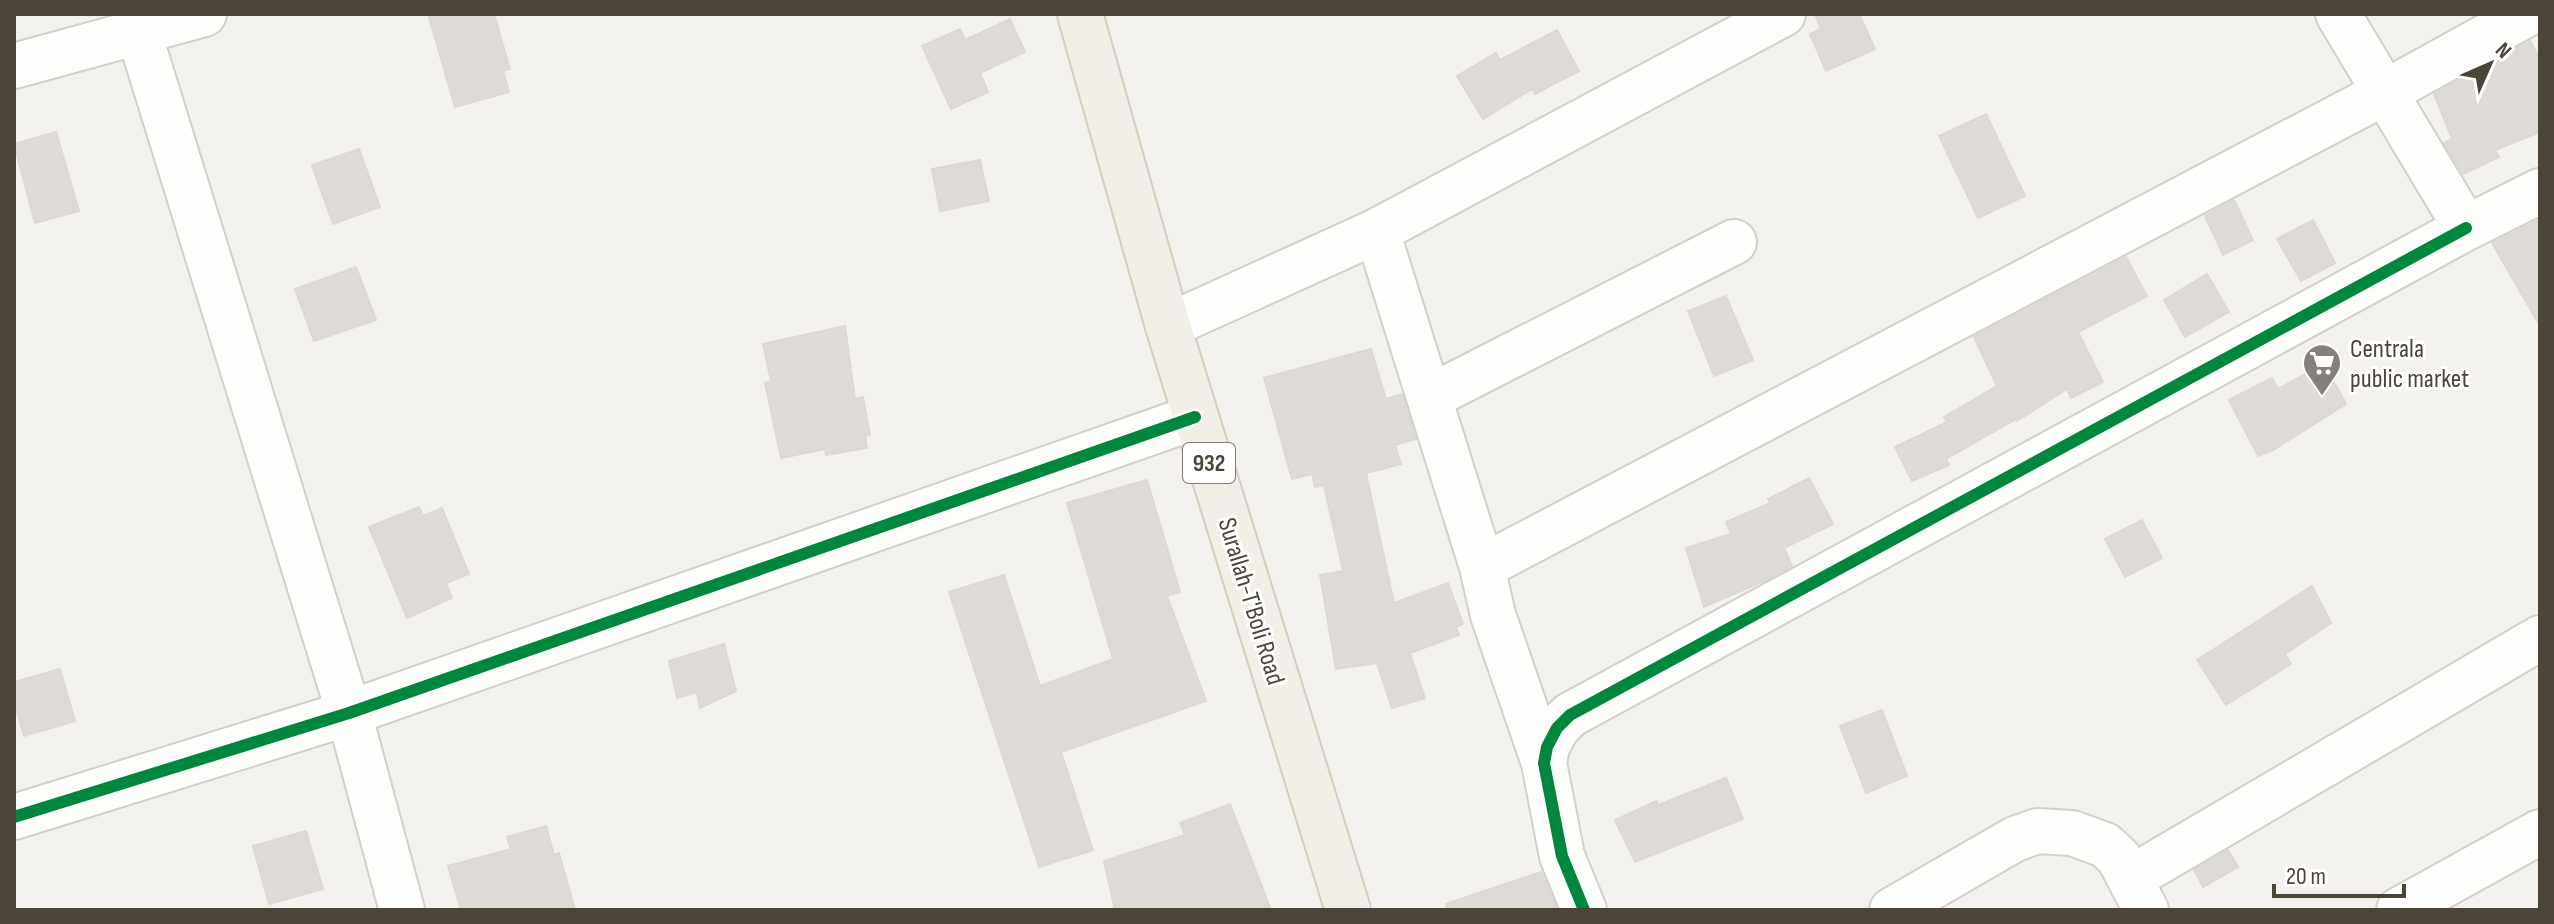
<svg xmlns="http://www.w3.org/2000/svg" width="2554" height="924" font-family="'Sofia Sans Condensed',sans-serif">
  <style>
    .building { fill: #dedbd6; stroke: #dcd9d4; stroke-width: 2 }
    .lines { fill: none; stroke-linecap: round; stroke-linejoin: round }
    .minor-casing { stroke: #d2d0cb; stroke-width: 48 }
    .major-casing { stroke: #d6cebb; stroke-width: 48 }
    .minor { stroke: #fdfdfc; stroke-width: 44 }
    .major { stroke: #f2efe6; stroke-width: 44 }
    .cycleway-casing { stroke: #fff; stroke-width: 17 }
    .cycleway { stroke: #00873e; stroke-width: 12 }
    .labels { text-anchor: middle; stroke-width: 6; stroke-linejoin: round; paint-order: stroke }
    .shield { fill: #fff; stroke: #817c74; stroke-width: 2 }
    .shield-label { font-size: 24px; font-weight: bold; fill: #4b4439 }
    .poi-label { font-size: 26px; fill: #4b4439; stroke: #fff; text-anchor: start }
    .street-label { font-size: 26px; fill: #4b4439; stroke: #fff }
  </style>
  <rect width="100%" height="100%" fill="#f4f2ee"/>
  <!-- building -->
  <path class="building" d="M 428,14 L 494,14 L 510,69 L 503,71 L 509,92 L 455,107 Z
    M 1815,14 L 1859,14 L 1875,49 L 1826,71 L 1810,34 L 1821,29 Z
    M 1010,19 L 1025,52 L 980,73 L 988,92 L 951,109 L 922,46 L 960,29 L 965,40 Z
    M 1557,30 L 1579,71 L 1535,94 L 1532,89 L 1483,119 L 1457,76 L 1496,53 L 1500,60 Z
    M 2530,41 L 2540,59 L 2540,132 L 2495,150 L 2499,157 L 2463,174 L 2444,143 L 2452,139 L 2434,94 Z
    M 1986,114 L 2025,196 L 1978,218 L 1939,136 Z
    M 56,132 L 79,211 L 35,223 L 14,144 Z
    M 359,149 L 380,207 L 333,224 L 312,165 Z
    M 980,160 L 989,201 L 940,211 L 932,169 Z
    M 2234,200 L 2253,240 L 2223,255 L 2205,216 Z
    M 2540,219 L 2540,326 L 2492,243 Z
    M 2313,220 L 2335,263 L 2301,281 L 2277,239 Z
    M 2126,257 L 2147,296 L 2078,332 L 2103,382 L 2071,398 L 2067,389 L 2017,421 L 2016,419 L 1946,459 L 1949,465 L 1912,481 L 1895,447 L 1947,422 L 1944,417 L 1997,386 L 1974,337 Z
    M 356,267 L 376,320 L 314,341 L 295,289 Z
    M 2207,274 L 2229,312 L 2185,337 L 2164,300 Z
    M 1726,296 L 1753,360 L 1714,376 L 1688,311 Z
    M 845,326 L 855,399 L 863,397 L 870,435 L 865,436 L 867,448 L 826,455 L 825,449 L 781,458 L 765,383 L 771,381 L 763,344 Z
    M 1371,349 L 1386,399 L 1402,394 L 1416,439 L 1395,445 L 1401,464 L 1366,473 L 1394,603 L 1448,583 L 1463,624 L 1456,627 L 1459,635 L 1410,653 L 1425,698 L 1392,708 L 1377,663 L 1336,669 L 1320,575 L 1343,571 L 1324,485 L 1315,487 L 1312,474 L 1292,479 L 1264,378 Z
    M 2324,364 L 2346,404 L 2273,450 L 2258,456 L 2229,400 L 2272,378 L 2278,389 Z
    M 1809,478 L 1833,524 L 1784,548 L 1792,566 L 1764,581 L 1704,607 L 1686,548 L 1731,534 L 1726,522 L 1770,503 L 1768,499 Z
    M 1147,480 L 1180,592 L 1167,596 L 1206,701 L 1061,752 L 1093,850 L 1039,867 L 949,592 L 1004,575 L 1040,686 L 1113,659 L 1067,503 Z
    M 419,507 L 423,516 L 442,508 L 469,574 L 446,583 L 452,598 L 407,618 L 369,527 Z
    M 2142,520 L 2162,558 L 2125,577 L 2105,539 Z
    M 2312,586 L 2331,623 L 2285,654 L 2291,664 L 2226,705 L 2197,660 Z
    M 724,644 L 736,691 L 700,708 L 697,692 L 677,698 L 669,661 Z
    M 60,669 L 75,721 L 24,736 L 14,701 L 14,682 Z
    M 1882,710 L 1907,776 L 1866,793 L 1840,726 Z
    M 1726,778 L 1743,819 L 1635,862 L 1615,820 L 1656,801 L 1658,805 Z
    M 1230,804 L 1271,910 L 1115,910 L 1104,861 L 1185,835 L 1180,823 Z
    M 546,826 L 554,855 L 559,853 L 575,910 L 461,910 L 448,866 L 511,849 L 507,837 Z
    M 306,831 L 323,889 L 269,904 L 253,846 Z
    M 2228,850 L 2238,867 L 2203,887 L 2194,870 Z
    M 1541,872 L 1557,910 L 1447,910 L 1446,904 Z"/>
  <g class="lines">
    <!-- minor casing -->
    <g class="minor-casing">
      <path id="minor" d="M 2338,14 L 2466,228 L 2540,191
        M 139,33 L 349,713 L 402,910
        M 14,66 L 204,14
        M 1377,231 L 1482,567 L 1493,615 L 1544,763
        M 1168,326 L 1377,231 L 1783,14
        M 1430,397 L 1734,242
        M 1482,567 L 2384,93 L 2527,14
        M 14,817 L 349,713 L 1195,417
        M 2131,878 L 2540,638
        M 1584,910 L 1562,856 L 1544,763 L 1547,747 L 1557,728 L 1570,715 L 2466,228
        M 1892,910 L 2015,839 L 2037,831 L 2072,833 L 2105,845 L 2119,858 L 2146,910
        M 2399,910 L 2540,832"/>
    </g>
    <!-- major casing -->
    <g class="major-casing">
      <path id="major" d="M 1080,14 L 1168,326 L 1348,910"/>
    </g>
    <!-- minor -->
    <use href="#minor" class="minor"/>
    <!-- major -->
    <use href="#major" class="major"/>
    <!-- cycleway casing -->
    <g class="cycleway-casing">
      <path id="cycleway" d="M 14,817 L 349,713 L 1195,417
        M 1584,910 L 1562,856 L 1544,763 L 1547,747 L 1557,728 L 1570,715 L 2466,228"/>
    </g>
    <!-- cycleway -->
    <use href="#cycleway" class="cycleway"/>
  </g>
  <!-- icons -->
  <defs>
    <g id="supermarket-pin" transform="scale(2)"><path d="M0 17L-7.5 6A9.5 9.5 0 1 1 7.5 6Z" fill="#868178" stroke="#fff"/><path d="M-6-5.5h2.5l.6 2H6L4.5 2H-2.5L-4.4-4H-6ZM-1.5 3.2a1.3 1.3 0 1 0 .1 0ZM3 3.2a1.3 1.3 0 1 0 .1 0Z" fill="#fff"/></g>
  </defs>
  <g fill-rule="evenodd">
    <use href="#supermarket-pin" x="2322" y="363"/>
  </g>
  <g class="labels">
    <!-- shield labels -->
    <rect class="shield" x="1183" y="443" width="52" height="40" rx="6"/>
    <g class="shield-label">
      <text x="1209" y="471">932</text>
    </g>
    <!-- poi labels -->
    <g class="poi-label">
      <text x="2350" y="357">Centrala<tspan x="2350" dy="30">public market</tspan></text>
    </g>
    <!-- street labels -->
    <g class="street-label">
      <text transform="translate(1252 601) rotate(73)" y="9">Surallah-T'Boli Road</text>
    </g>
  </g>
  <!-- border -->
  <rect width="2554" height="924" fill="none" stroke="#4b4439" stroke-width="32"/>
  <!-- north arrow -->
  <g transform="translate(2490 64) rotate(45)" stroke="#ffffff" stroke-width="6" paint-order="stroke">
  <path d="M0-6L14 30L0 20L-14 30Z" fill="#4b4439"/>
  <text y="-12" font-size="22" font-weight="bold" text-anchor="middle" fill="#4b4439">N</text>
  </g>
  <!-- scale -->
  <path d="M2274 884v12h130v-12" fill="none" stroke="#4b4439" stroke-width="4"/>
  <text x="2286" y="884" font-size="24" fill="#4b4439" stroke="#ffffff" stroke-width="6" paint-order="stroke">20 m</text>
</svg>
